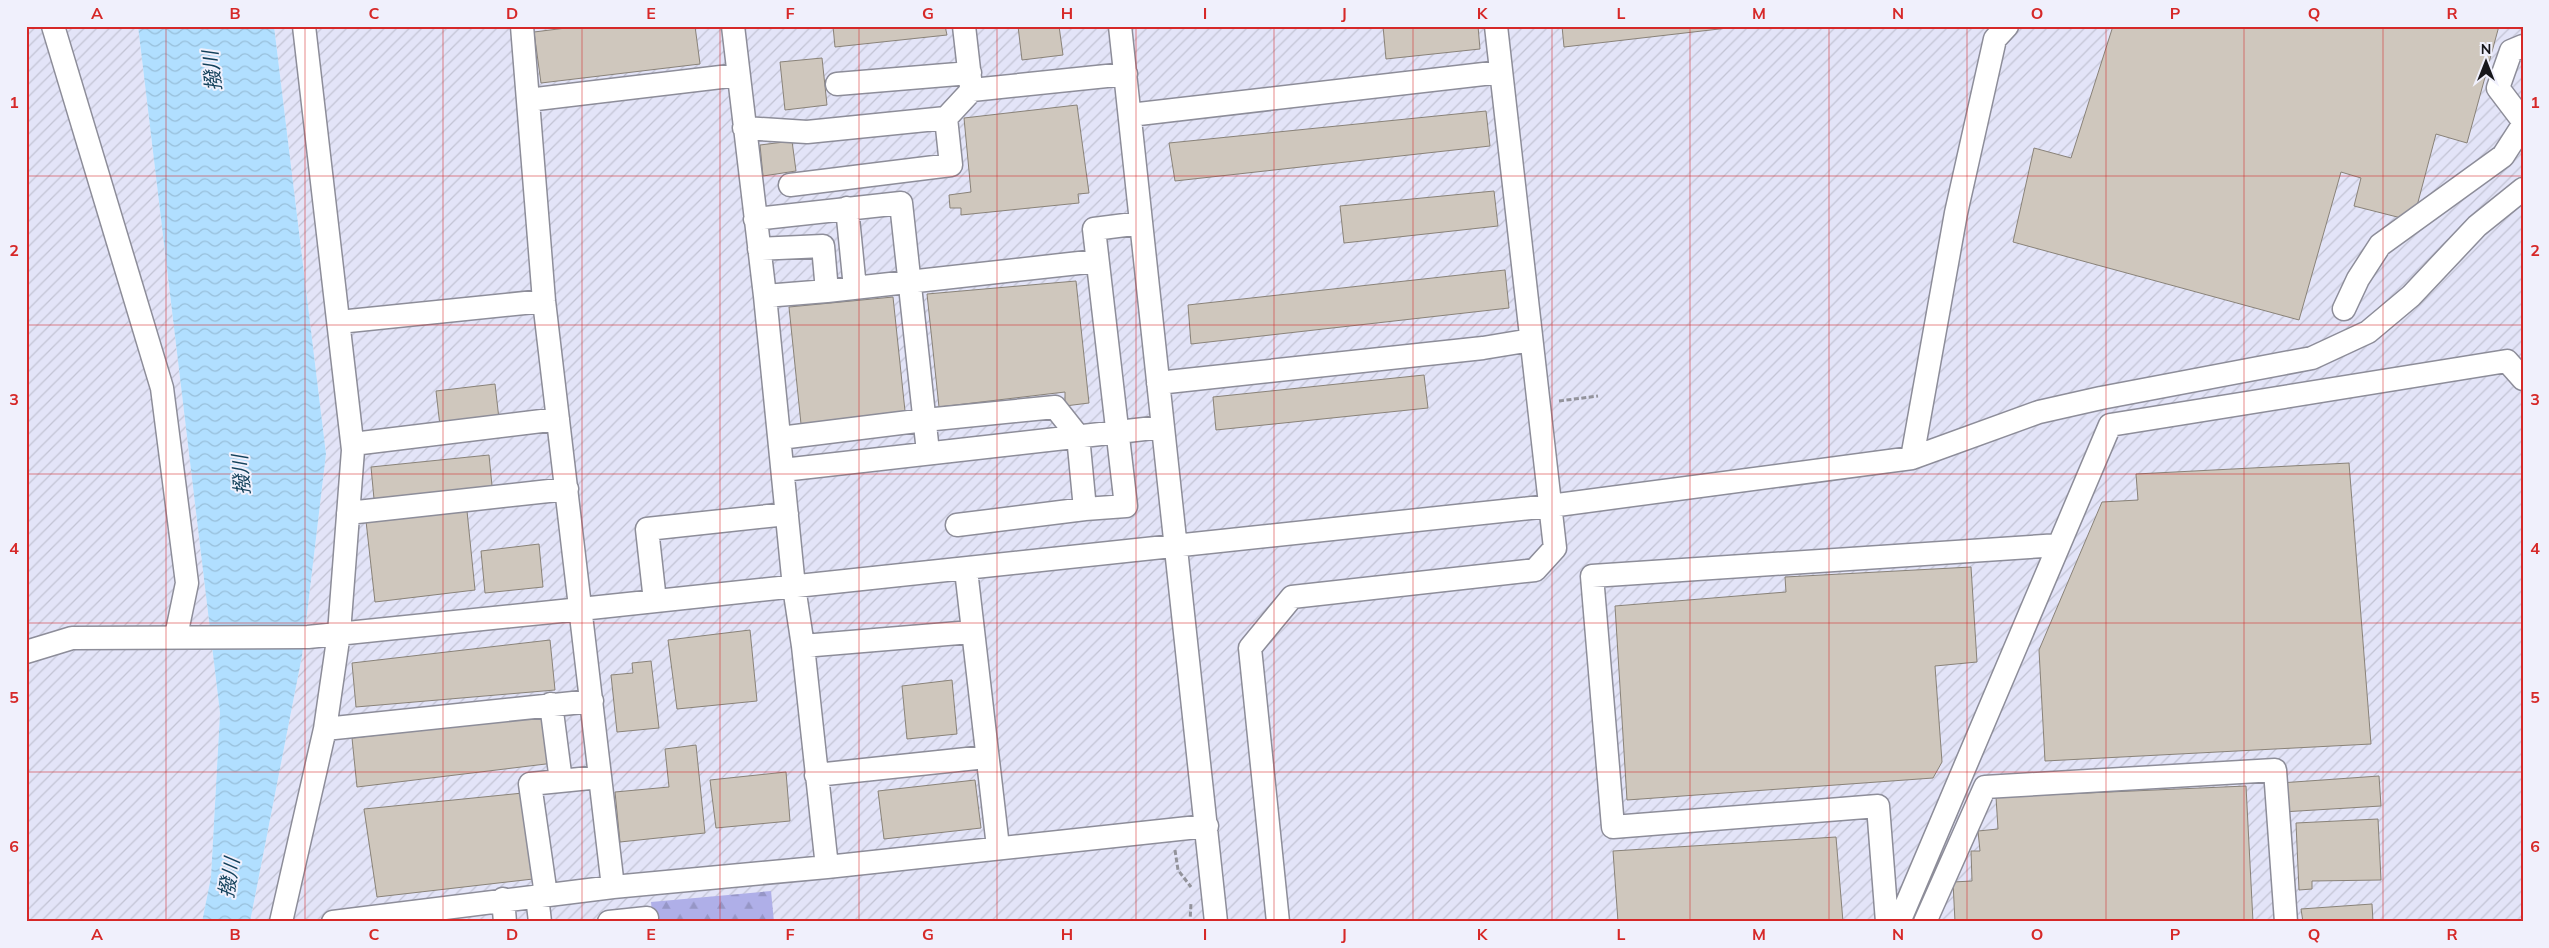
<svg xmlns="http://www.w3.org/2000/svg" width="2549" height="948" font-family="Mulish,'Noto Sans JP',sans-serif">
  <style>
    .industrial { fill: url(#industrial-furrows) }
    .forest { fill: url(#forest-firs) }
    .water { fill: url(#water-waves) }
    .building { fill: #cfc7bd; stroke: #898278 }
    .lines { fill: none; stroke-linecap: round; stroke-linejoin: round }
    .minor-casing { stroke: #8d8d99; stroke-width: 25 }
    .path { stroke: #93939b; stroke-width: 3; stroke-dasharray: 5 2.5; stroke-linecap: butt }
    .minor { stroke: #fff; stroke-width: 22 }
    .grid { fill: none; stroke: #d62828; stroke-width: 1; stroke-opacity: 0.55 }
    .labels { text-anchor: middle; stroke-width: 4; stroke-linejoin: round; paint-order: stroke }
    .water-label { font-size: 20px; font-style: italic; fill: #13415b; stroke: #f0f0fc }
    .neatline { fill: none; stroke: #d62828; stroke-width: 2 }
    .grid-label { font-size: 16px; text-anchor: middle; font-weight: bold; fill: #d62828 }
  </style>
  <defs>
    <pattern id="industrial-furrows" width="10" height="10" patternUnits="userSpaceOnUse" patternTransform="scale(1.25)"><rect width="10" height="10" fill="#e3e4f8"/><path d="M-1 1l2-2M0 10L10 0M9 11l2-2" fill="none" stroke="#c2c3d4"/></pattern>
    <pattern id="forest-firs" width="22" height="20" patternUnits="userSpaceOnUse" patternTransform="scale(1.25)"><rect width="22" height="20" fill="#afafe8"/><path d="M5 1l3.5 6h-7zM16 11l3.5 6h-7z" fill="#9696c6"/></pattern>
    <pattern id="water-waves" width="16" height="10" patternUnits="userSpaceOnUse" patternTransform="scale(1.25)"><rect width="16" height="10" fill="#b1dfff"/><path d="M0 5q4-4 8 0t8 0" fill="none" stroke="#98bfda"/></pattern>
  </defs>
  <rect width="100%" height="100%" fill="#f0f0fc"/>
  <!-- industrial -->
  <path class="industrial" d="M 26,26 L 138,26 L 220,713 L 211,877 L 202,922 L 26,922 Z
    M 274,26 L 2523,26 L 2523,922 L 250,922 L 302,656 L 326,454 Z"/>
  <!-- forest -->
  <path class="forest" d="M 771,891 L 774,922 L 653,922 L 651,902 Z"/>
  <!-- water -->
  <path class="water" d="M 138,26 L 274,26 L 326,454 L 302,656 L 250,922 L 202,922 L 211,877 L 220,713 Z"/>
  <!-- building -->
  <path class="building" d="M 582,26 L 695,26 L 700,64 L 541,83 L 534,32 Z
    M 833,26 L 945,26 L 947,35 L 835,47 Z
    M 1018,26 L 1059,26 L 1063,55 L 1022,60 Z
    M 1383,26 L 1478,26 L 1480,49 L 1386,59 Z
    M 1562,26 L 1745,26 L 1564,47 Z
    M 2113,26 L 2499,26 L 2467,143 L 2436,134 L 2413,221 L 2354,206 L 2361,178 L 2341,172 L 2299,320 L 2013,242 L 2034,148 L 2071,158 Z
    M 822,58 L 827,105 L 785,110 L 780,62 Z
    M 1077,105 L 1089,193 L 1078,194 L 1079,203 L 961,215 L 961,208 L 950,208 L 949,195 L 971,192 L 964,118 Z
    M 1486,111 L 1490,146 L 1175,181 L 1169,143 Z
    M 792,141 L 796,171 L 763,176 L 760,145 Z
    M 1494,191 L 1498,226 L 1344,243 L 1340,206 Z
    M 1505,270 L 1509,308 L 1191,344 L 1188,305 Z
    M 1076,281 L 1089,403 L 1065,406 L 1065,392 L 939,407 L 927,294 Z
    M 893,297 L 905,411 L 801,424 L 789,307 Z
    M 1424,375 L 1428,408 L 1216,430 L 1213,397 Z
    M 495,384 L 499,419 L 440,426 L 436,391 Z
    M 489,455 L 492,486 L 374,499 L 371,467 Z
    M 2349,463 L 2371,744 L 2045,761 L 2039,650 L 2102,502 L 2138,500 L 2136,474 Z
    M 467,511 L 475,590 L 375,602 L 366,521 Z
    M 539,544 L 543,587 L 485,593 L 481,551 Z
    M 1971,567 L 1977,662 L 1935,666 L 1942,762 L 1933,778 L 1627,800 L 1615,606 L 1786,592 L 1785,577 Z
    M 750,630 L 757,701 L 677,709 L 668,640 Z
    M 550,640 L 555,690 L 356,707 L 352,663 Z
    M 651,661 L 659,728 L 617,732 L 611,675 L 633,673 L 632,663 Z
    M 952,680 L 957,734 L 907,739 L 902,686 Z
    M 550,716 L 554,763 L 357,787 L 352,738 Z
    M 696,745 L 705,833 L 620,842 L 615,792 L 669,787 L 665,749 Z
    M 786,772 L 790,821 L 716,828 L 710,780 Z
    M 2379,776 L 2381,806 L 2282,812 L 2280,783 Z
    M 975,780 L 981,828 L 884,839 L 878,791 Z
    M 2246,786 L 2253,922 L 1955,922 L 1953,882 L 1972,881 L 1971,851 L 1980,851 L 1978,831 L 1998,829 L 1996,797 Z
    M 523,793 L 533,879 L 377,897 L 364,809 Z
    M 2378,819 L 2381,880 L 2312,881 L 2312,889 L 2299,890 L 2296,823 Z
    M 1836,837 L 1843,922 L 1618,922 L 1613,851 Z
    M 2372,904 L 2373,922 L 2303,922 L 2301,909 Z"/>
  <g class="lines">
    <!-- minor casing -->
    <g class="minor-casing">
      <path id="minor" d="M 53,26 L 162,388 L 187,583 L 176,636
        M 522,26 L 544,301 L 613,887
        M 733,26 L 765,296 L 794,587 L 803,646 L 827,867
        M 964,26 L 971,87
        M 1120,26 L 1216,922
        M 2523,46 L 2511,51 L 2498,88 L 2523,121
        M 837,84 L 970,73
        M 528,100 L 738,75
        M 1130,115 L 1501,72
        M 744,128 L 807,132 L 946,118
        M 790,185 L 951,165 L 946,118 L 972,90 L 1126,74
        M 847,208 L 855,288
        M 755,219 L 901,203 L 928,452
        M 759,249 L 823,246 L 827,291 L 1097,261
        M 765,296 L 827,291
        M 2344,309 L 2358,279 L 2380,245 L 2503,156 L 2523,125
        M 339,322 L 544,301
        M 1158,383 L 1483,348 L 1531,340
        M 780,438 L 925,420 L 1055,407 L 1078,436 L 1085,509 L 957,525
        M 353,444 L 558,419
        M 1912,458 L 1956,213 L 1995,39 L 2007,26
        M 783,470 L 1162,427
        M 1085,509 L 1126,506 L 1094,229 L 1141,223
        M 348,513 L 567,489
        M 966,570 L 998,847
        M 655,601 L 647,529 L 787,514
        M 803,646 L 971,632
        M 26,652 L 72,638 L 308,637 L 581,609 L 1550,506 L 1912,458 L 2039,412 L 2101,398 L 2312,358 L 2368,332 L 2411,296 L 2477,226 L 2523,189
        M 551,704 L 561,781
        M 325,729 L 592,701
        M 816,775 L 986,757
        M 546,895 L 530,784 L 600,777
        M 537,896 L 540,922
        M 503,899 L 505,922
        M 281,922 L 325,729 L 339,633 L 353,450 L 304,26
        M 333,922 L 613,887 L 827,867 L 1207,826
        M 609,922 L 647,918
        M 1278,922 L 1250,648 L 1292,597 L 1535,570 L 1555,548 L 1496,26
        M 1887,922 L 1878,806 L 1613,827 L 1592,576 L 2059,545
        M 1899,922 L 2110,425 L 2507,361 L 2523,379
        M 1925,922 L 1985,787 L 2275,770 L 2286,922"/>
    </g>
    <!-- path -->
    <path class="path" d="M 1559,401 L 1598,396
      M 1175,850 L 1178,870 L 1191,887
      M 1187,922 L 1190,921 L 1191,903"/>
    <!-- minor -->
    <use href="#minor" class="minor"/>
  </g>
  <!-- grid -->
  <path class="grid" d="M 166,26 L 166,922M 305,26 L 305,922M 443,26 L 443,922M 582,26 L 582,922M 720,26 L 720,922M 859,26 L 859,922M 997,26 L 997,922M 1136,26 L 1136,922M 1274,26 L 1274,922M 1413,26 L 1413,922M 1552,26 L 1552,922M 1690,26 L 1690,922M 1829,26 L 1829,922M 1967,26 L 1967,922M 2106,26 L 2106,922M 2244,26 L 2244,922M 2383,26 L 2383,922M 26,176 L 2523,176M 26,325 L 2523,325M 26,474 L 2523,474M 26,623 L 2523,623M 26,772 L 2523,772"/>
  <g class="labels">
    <!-- water labels -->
    <g class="water-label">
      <text transform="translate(212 71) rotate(-96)" y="7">撥川</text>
      <text transform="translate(241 475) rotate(-94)" y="7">撥川</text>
      <text transform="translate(229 878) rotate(-81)" y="7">撥川</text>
    </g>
  </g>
  <!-- border -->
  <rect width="2549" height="948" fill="none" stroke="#f0f0fc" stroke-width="55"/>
  <!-- north arrow -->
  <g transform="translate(2486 62)" stroke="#f0f0fc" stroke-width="4" paint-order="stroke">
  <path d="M0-4L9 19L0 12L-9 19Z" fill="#17171b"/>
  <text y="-8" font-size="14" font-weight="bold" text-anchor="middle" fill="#17171b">N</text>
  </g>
  <rect x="28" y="28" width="2494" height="892" class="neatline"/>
  <g class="grid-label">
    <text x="97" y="19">A</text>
    <text x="235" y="19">B</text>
    <text x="374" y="19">C</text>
    <text x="512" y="19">D</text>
    <text x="651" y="19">E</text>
    <text x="790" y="19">F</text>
    <text x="928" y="19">G</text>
    <text x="1067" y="19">H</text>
    <text x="1205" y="19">I</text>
    <text x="1344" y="19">J</text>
    <text x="1482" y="19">K</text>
    <text x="1621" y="19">L</text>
    <text x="1759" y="19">M</text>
    <text x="1898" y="19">N</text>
    <text x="2037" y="19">O</text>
    <text x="2175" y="19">P</text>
    <text x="2314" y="19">Q</text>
    <text x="2452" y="19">R</text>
    <text x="14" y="108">1</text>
    <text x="2535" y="108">1</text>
    <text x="14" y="256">2</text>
    <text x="2535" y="256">2</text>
    <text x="14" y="405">3</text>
    <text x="2535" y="405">3</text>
    <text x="14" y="554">4</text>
    <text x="2535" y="554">4</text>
    <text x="14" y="703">5</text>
    <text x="2535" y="703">5</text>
    <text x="14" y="852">6</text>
    <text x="2535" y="852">6</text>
    <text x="97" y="940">A</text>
    <text x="235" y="940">B</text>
    <text x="374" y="940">C</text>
    <text x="512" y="940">D</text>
    <text x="651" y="940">E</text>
    <text x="790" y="940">F</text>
    <text x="928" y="940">G</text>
    <text x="1067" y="940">H</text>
    <text x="1205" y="940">I</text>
    <text x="1344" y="940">J</text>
    <text x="1482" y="940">K</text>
    <text x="1621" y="940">L</text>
    <text x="1759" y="940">M</text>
    <text x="1898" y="940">N</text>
    <text x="2037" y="940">O</text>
    <text x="2175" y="940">P</text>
    <text x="2314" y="940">Q</text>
    <text x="2452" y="940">R</text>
  </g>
</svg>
